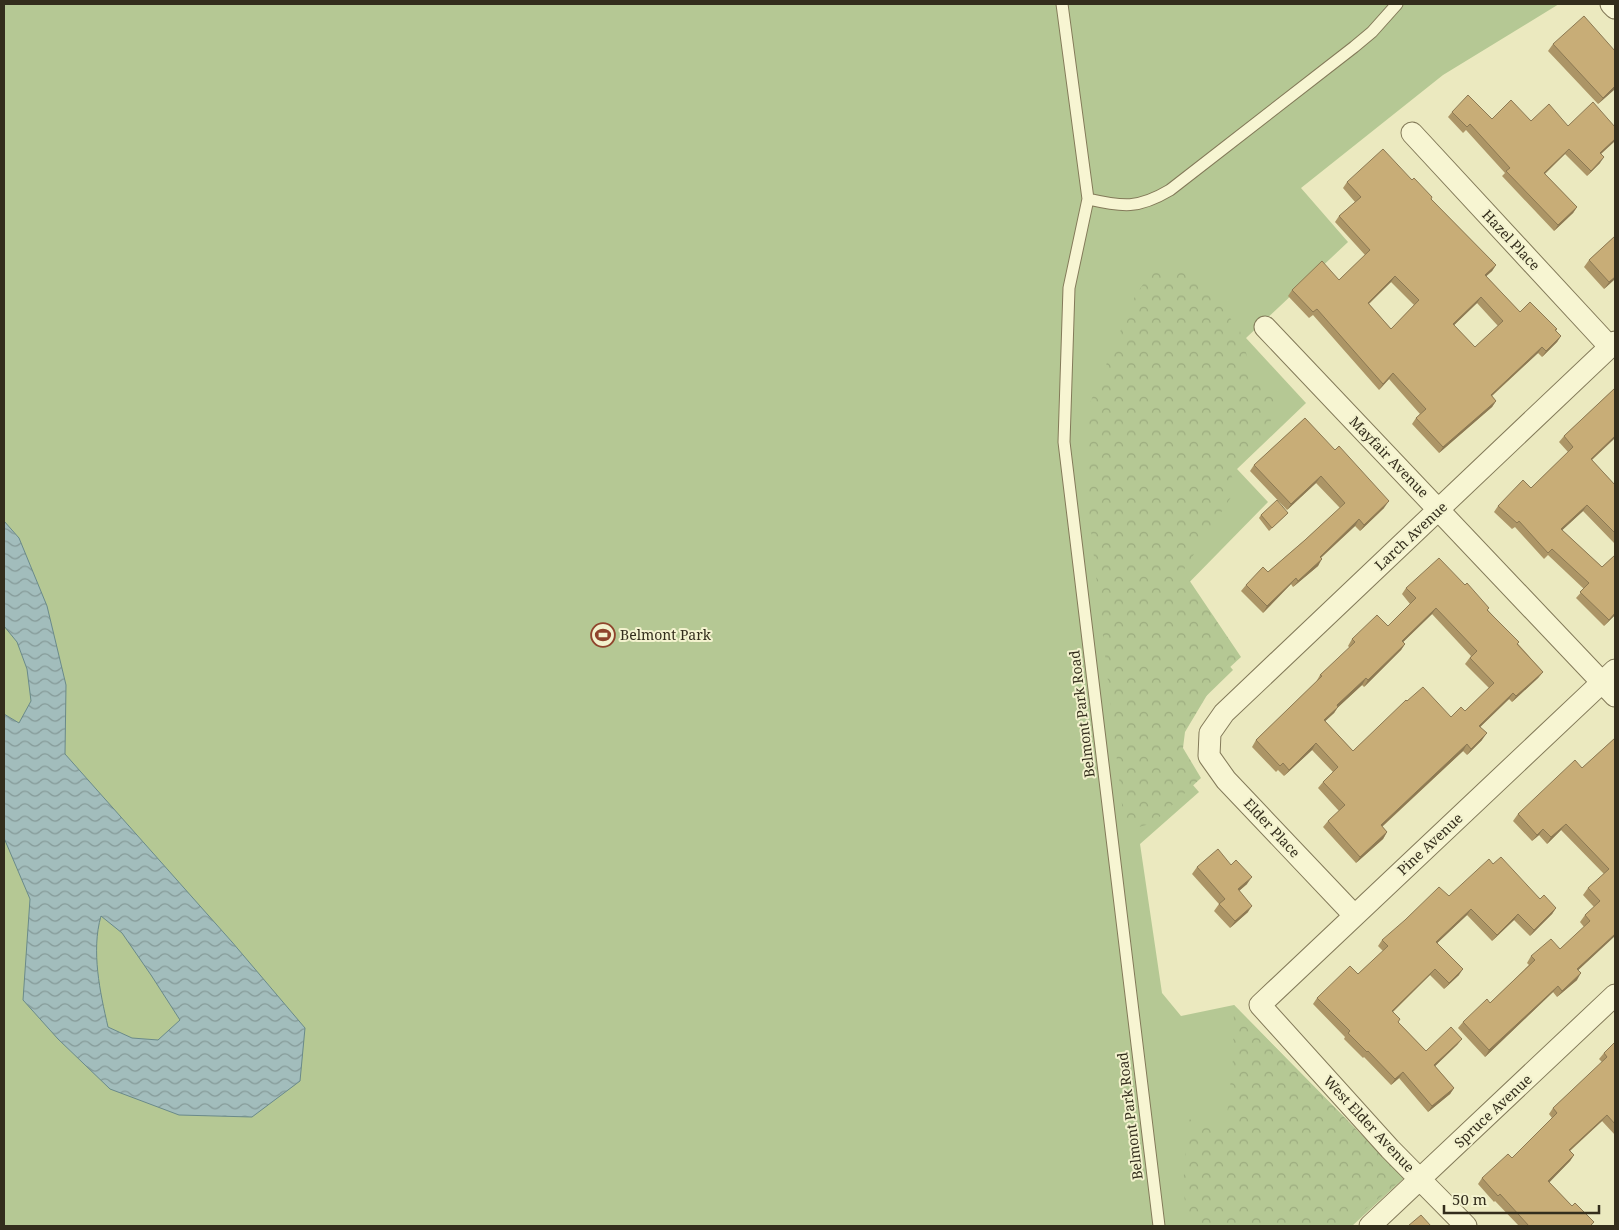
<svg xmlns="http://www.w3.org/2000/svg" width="1619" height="1230" font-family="'Noto Serif',serif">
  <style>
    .grass { fill: #b5c894 }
    .forest { fill: url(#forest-crowns) }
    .water { fill: url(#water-waves); stroke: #6a8a8a; fill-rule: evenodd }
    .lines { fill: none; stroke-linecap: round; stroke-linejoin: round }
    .lane-casing { stroke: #837a59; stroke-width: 13 }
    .street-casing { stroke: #837a59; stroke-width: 23 }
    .lane { stroke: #f7f5d2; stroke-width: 11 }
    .street { stroke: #f7f5d2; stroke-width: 21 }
    .wall { fill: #ac9566; fill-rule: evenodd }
    .shaded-wall { fill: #8c7953 }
    .building { fill: #c8ad77; stroke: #8c7953; fill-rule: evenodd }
    .labels { text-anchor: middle; stroke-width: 4; stroke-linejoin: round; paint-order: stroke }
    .street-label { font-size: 14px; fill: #332d1c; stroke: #f3f2ce }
    .poi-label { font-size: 14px; fill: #332d1c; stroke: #f3f2ce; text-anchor: start }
  </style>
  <defs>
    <pattern id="forest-crowns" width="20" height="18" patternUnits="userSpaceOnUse" patternTransform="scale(1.25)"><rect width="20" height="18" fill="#b5c894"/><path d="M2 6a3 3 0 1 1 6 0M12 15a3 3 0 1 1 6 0" fill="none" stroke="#9cac7f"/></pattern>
    <pattern id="water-waves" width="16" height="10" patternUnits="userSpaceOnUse" patternTransform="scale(1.25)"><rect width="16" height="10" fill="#a2bdbc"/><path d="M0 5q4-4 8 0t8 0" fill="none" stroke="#859a98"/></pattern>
  </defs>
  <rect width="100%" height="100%" fill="#ebe9bf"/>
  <!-- grass -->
  <path class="grass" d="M 4,4 L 1559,4 L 1443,75 L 1301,188 L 1348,242 L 1246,338 L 1306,403 L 1237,469 L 1268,502 L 1172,600 L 1233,670 L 1157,744 L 1199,792 L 1140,844 L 1162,993 L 1181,1016 L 1234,1005 L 1404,1178 L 1352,1226 L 4,1226 Z"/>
  <!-- forest -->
  <path class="forest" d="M 1192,268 L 1240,331 L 1250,367 L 1281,397 L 1266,432 L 1228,468 L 1237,488 L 1183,571 L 1241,657 L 1216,680 L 1185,732 L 1183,748 L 1201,778 L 1153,823 L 1125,831 L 1086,487 L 1087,410 L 1136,294 L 1153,271 Z
    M 1234,1005 L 1404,1178 L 1344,1226 L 1191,1226 C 1178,1193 1186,1154 1189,1119 L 1225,1134 L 1233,1059 Z"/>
  <!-- water -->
  <path class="water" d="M 4,521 L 19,538 L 47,606 L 66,685 L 65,754 L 232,942 L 305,1028 L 300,1081 L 252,1117 L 179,1115 L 110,1089 L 58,1039 L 23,1000 L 30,899 L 4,838 L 4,714 L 19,723 L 31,701 L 27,669 L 17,642 L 4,626 ZM 101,916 L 122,933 L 151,975 L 180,1020 L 158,1040 L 132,1038 L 108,1027 C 100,992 91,951 101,916 Z"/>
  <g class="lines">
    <!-- lane casing -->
    <g class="lane-casing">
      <path id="lane" d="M 1062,4 L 1088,199 L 1069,288 L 1064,442 L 1159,1226
        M 1088,199 C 1123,207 1138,209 1170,190 L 1354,47 L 1372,32 L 1397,4"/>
    </g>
    <!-- street casing -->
    <g class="street-casing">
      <path id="street" d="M 1611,4 L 1615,8
        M 1412,133 L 1610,347
        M 1265,327 L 1615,696
        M 1354,915 L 1226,780 L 1209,756 L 1210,733 L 1224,713 L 1615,342
        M 1370,1226 L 1615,995
        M 1466,1226 L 1390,1149 L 1260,1005 L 1615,670"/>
    </g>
    <!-- lane -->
    <use href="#lane" class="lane"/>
    <!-- street -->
    <use href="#street" class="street"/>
  </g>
  <!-- wall -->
  <path class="wall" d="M 1553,44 L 1615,51 L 1615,89 L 1598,104 L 1548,51 Z
    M 1452,112 L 1492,119 L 1531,121 L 1568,126 L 1615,127 L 1615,141 L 1601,154 L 1600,163 L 1587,176 L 1565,154 L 1545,174 L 1577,207 L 1573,213 L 1554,231 L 1502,176 L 1505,173 L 1466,130 L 1463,133 L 1448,117 Z
    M 1412,180 L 1496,265 L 1492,271 L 1486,276 L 1520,312 L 1557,329 L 1556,331 L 1561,336 L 1557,342 L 1542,357 L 1538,353 L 1492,396 L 1496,401 L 1492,407 L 1439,453 L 1412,424 L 1416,418 L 1420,414 L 1389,379 L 1379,390 L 1313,315 L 1309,318 L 1288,296 L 1292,290 L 1339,280 L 1365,255 L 1335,222 L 1339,216 L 1355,202 L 1343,188 L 1347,182 ZM 1391,282 L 1414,305 L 1391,329 L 1369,304 ZM 1477,303 L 1498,326 L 1475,347 L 1454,325 Z
    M 1615,236 L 1615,279 L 1604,289 L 1584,267 L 1589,260 Z
    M 1615,388 L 1615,438 L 1592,460 L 1615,485 L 1615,544 L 1583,511 L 1562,530 L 1602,567 L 1615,555 L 1615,615 L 1604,626 L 1576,598 L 1584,589 L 1548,555 L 1544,559 L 1515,527 L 1512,529 L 1494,512 L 1498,506 L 1531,488 L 1568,452 L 1559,442 L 1564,436 Z
    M 1305,418 L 1384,508 L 1360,531 L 1355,526 L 1321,558 L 1318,566 L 1293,587 L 1291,584 L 1263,613 L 1241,591 L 1246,585 L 1268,572 L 1305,540 L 1340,508 L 1316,483 L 1287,510 L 1250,471 L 1254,465 Z
    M 1288,513 L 1285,516 L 1269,531 L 1259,518 L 1261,515 Z
    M 1406,588 L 1488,610 L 1543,672 L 1538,678 L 1512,702 L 1509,699 L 1480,727 L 1482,740 L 1467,755 L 1463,751 L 1382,827 L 1387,832 L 1383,839 L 1356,863 L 1323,827 L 1328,821 L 1339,811 L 1318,788 L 1323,782 L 1333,772 L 1312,750 L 1284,776 L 1278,770 L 1276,772 L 1252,747 L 1256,740 L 1316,682 L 1320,675 L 1350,648 L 1348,646 L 1352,639 L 1388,626 L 1410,604 L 1402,594 ZM 1432,614 L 1471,656 L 1465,664 L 1489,688 L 1465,711 L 1451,717 L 1407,701 L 1353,751 L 1325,721 L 1334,713 L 1338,707 L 1362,685 L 1364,687 L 1401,650 L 1405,644 L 1403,642 Z
    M 1615,738 L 1615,935 L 1578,970 L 1577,980 L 1557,997 L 1553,992 L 1485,1057 L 1458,1028 L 1463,1022 L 1490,1003 L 1529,965 L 1527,963 L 1531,956 L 1560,949 L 1584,927 L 1580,922 L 1585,915 L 1594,907 L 1583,895 L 1588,888 L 1604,874 L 1561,830 L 1547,844 L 1539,835 L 1532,841 L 1513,821 L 1518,814 L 1582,768 Z
    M 1493,864 L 1540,899 L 1556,908 L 1552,914 L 1530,936 L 1514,920 L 1492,941 L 1467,915 L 1437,943 L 1459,975 L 1444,989 L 1430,975 L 1393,1012 L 1400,1019 L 1398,1022 L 1426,1051 L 1462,1039 L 1457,1045 L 1435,1066 L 1454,1088 L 1450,1094 L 1428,1112 L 1399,1078 L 1391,1085 L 1364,1057 L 1363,1058 L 1344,1039 L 1345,1037 L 1313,1004 L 1317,998 L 1358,974 L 1383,951 L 1378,946 L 1382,940 L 1449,896 Z
    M 1231,865 L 1247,884 L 1239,891 L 1248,912 L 1230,928 L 1214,911 L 1219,904 L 1192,874 L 1197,867 Z
    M 1615,1042 L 1615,1135 L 1602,1121 L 1570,1151 L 1574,1155 L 1570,1161 L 1549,1182 L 1572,1206 L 1594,1222 L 1591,1226 L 1519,1226 L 1495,1201 L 1494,1202 L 1478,1184 L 1482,1178 L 1512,1158 L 1552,1118 L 1549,1114 L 1553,1108 L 1602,1062 L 1599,1059 L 1604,1053 Z"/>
  <!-- shaded-wall -->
  <path class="shaded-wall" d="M 1615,86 L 1615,89 L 1598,104 L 1603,98 Z
    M 1615,139 L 1615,141 L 1596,158 L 1600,153 Z
    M 1569,149 L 1565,154 L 1540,178 L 1544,173 Z
    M 1604,157 L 1600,163 L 1587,176 L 1591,171 Z
    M 1577,207 L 1573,213 L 1554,231 L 1558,225 Z
    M 1496,265 L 1492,271 L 1481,281 L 1485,275 Z
    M 1395,276 L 1391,282 L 1363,309 L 1368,303 Z
    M 1615,277 L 1615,279 L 1604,289 L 1609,282 Z
    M 1481,297 L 1477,303 L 1449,330 L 1453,324 Z
    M 1561,336 L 1557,342 L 1542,357 L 1546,351 Z
    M 1542,347 L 1538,353 L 1486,401 L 1491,395 Z
    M 1393,373 L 1389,379 L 1379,390 L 1383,384 Z
    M 1496,401 L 1492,407 L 1439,453 L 1443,447 Z
    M 1615,436 L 1615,438 L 1586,465 L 1591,459 Z
    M 1321,476 L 1316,483 L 1287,510 L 1291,504 Z
    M 1389,501 L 1384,508 L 1360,531 L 1364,525 Z
    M 1587,505 L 1583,511 L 1557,535 L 1561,529 Z
    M 1359,519 L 1355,526 L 1315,563 L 1320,557 Z
    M 1322,559 L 1318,566 L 1293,587 L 1298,581 Z
    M 1296,578 L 1291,584 L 1263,613 L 1267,606 Z
    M 1436,608 L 1432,614 L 1398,647 L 1402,641 Z
    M 1615,613 L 1615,615 L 1604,626 L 1609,620 Z
    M 1405,644 L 1401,650 L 1364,687 L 1368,680 Z
    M 1543,672 L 1538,678 L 1512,702 L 1516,696 Z
    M 1366,678 L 1362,685 L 1333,712 L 1337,705 Z
    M 1513,693 L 1509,699 L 1475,732 L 1479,726 Z
    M 1338,707 L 1334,713 L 1320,726 L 1324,720 Z
    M 1487,733 L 1482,740 L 1467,755 L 1471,749 Z
    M 1316,743 L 1312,750 L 1284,776 L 1289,770 Z
    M 1467,744 L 1463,751 L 1376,832 L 1381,825 Z
    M 1566,824 L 1561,830 L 1547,844 L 1551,837 Z
    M 1543,829 L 1539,835 L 1532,841 L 1537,835 Z
    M 1387,832 L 1383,839 L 1356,863 L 1360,857 Z
    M 1252,877 L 1247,884 L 1233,896 L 1238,889 Z
    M 1252,906 L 1248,912 L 1230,928 L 1235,921 Z
    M 1556,908 L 1552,914 L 1530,936 L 1534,930 Z
    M 1471,909 L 1467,915 L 1432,948 L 1436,942 Z
    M 1518,914 L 1514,920 L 1492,941 L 1497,935 Z
    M 1615,934 L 1614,937 L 1573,975 L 1577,969 Z
    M 1435,969 L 1430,975 L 1387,1017 L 1392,1011 Z
    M 1463,969 L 1459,975 L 1444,989 L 1449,983 Z
    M 1581,973 L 1577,980 L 1557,997 L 1562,991 Z
    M 1558,986 L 1553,992 L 1485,1057 L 1489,1050 Z
    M 1462,1039 L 1457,1045 L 1430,1071 L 1434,1065 Z
    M 1403,1072 L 1399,1078 L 1391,1085 L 1395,1079 Z
    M 1454,1088 L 1450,1094 L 1428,1112 L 1432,1106 Z
    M 1607,1115 L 1602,1121 L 1564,1156 L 1569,1150 Z
    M 1574,1155 L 1570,1161 L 1544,1188 L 1548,1181 Z"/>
  <!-- building -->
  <path class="building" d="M 1584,16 L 1615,51 L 1615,86 L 1603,98 L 1553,44 Z
    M 1468,95 L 1492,119 L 1511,100 L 1531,121 L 1549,104 L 1568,126 L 1593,102 L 1615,127 L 1615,139 L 1600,153 L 1604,157 L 1591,171 L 1569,149 L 1544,173 L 1577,207 L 1558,225 L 1506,171 L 1510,168 L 1470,124 L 1467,127 L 1452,112 Z
    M 1383,149 L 1412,180 L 1414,178 L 1432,197 L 1431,199 L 1496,265 L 1485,275 L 1520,312 L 1530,302 L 1557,329 L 1555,330 L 1561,336 L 1546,351 L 1542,347 L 1491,395 L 1496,401 L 1443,447 L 1416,418 L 1426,409 L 1393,373 L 1383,384 L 1317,309 L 1313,312 L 1292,290 L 1322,261 L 1339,280 L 1370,250 L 1339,216 L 1361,197 L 1347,182 ZM 1395,276 L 1419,300 L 1391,329 L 1368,303 ZM 1481,297 L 1503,321 L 1475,347 L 1453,324 Z
    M 1615,236 L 1615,277 L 1609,282 L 1589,260 Z
    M 1615,388 L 1615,436 L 1591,459 L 1615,485 L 1615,533 L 1587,505 L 1561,529 L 1602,567 L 1615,555 L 1615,613 L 1609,620 L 1580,592 L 1589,583 L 1552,549 L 1548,553 L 1519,521 L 1517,523 L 1498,506 L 1523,480 L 1531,488 L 1573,447 L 1564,436 Z
    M 1305,418 L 1335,450 L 1339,446 L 1389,501 L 1364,525 L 1359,519 L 1320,557 L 1322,559 L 1298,581 L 1296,578 L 1267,606 L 1246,585 L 1263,567 L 1268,572 L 1305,540 L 1345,503 L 1321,476 L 1291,504 L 1254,465 Z
    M 1277,500 L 1288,513 L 1272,528 L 1261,515 Z
    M 1439,558 L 1465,585 L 1467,583 L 1489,608 L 1487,610 L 1519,642 L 1517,644 L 1543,672 L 1516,696 L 1513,693 L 1479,726 L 1487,733 L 1471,749 L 1467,744 L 1381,825 L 1387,832 L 1360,857 L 1328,821 L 1345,805 L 1323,782 L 1338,767 L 1316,743 L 1289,770 L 1283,763 L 1280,766 L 1256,740 L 1322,676 L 1320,675 L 1355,642 L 1352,639 L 1377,615 L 1388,626 L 1416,598 L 1406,588 ZM 1436,608 L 1477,651 L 1470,658 L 1494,683 L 1465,711 L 1461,707 L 1451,717 L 1423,687 L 1407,701 L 1406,700 L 1353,751 L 1324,720 L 1338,707 L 1337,705 L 1366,678 L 1368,680 L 1405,644 L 1402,641 Z
    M 1615,738 L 1615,934 L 1577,969 L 1581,973 L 1562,991 L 1558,986 L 1489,1050 L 1463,1022 L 1487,999 L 1490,1003 L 1535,960 L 1531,956 L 1551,939 L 1560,949 L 1590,921 L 1585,915 L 1600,901 L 1588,888 L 1609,869 L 1566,824 L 1551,837 L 1543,829 L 1537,835 L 1518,814 L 1575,760 L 1582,768 Z
    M 1218,849 L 1231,865 L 1236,860 L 1252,877 L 1238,889 L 1252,906 L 1235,921 L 1219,904 L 1225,899 L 1197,867 Z
    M 1501,857 L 1540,899 L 1544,895 L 1556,908 L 1534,930 L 1518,914 L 1497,935 L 1471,909 L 1436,942 L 1463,969 L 1449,983 L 1435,969 L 1392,1011 L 1400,1019 L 1398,1022 L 1426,1051 L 1451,1027 L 1462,1039 L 1434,1065 L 1454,1088 L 1432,1106 L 1403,1072 L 1395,1079 L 1368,1051 L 1367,1052 L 1348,1033 L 1350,1031 L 1317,998 L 1350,966 L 1358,974 L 1388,946 L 1382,940 L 1405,920 L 1439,887 L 1449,896 L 1489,859 L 1493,864 Z
    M 1615,1042 L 1615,1124 L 1607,1115 L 1569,1150 L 1574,1155 L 1548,1181 L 1572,1206 L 1575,1203 L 1594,1222 L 1590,1226 L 1529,1226 L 1500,1194 L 1498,1196 L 1482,1178 L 1508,1154 L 1512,1158 L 1557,1113 L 1553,1108 L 1607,1057 L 1604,1053 Z
    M 1421,1215 L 1431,1226 L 1408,1226 Z"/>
  <!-- icons -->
  <defs>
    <g id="stadium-ring" transform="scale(1.25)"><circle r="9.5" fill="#f3f2ce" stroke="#8f442c" stroke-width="1.5"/><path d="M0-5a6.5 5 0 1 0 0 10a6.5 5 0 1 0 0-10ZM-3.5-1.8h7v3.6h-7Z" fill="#8f442c"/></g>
  </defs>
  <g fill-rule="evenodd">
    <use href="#stadium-ring" x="603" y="635"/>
  </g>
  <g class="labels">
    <!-- street labels -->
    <g class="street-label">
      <text transform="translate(1511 240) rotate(47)" y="5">Hazel Place</text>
      <text transform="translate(1389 457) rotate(46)" y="5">Mayfair Avenue</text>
      <text transform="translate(1411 536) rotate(-43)" y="5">Larch Avenue</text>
      <text transform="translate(1082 714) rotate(-97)" y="5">Belmont Park Road</text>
      <text transform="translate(1272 828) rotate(47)" y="5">Elder Place</text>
      <text transform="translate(1430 844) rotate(-43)" y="5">Pine Avenue</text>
      <text transform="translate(1493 1111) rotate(-43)" y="5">Spruce Avenue</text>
      <text transform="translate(1130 1116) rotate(-97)" y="5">Belmont Park Road</text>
      <text transform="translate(1369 1124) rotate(47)" y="5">West Elder Avenue</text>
    </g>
    <!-- poi labels -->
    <g class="poi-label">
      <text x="620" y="640">Belmont Park</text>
    </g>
  </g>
  <!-- border -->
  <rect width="1619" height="1230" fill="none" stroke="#332d1c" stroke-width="10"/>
  <!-- scale -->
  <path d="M1444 1205v8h155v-8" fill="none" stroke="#332d1c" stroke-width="2.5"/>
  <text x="1452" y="1205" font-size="15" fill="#332d1c" stroke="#f3f2ce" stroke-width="4" paint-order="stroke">50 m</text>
</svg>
